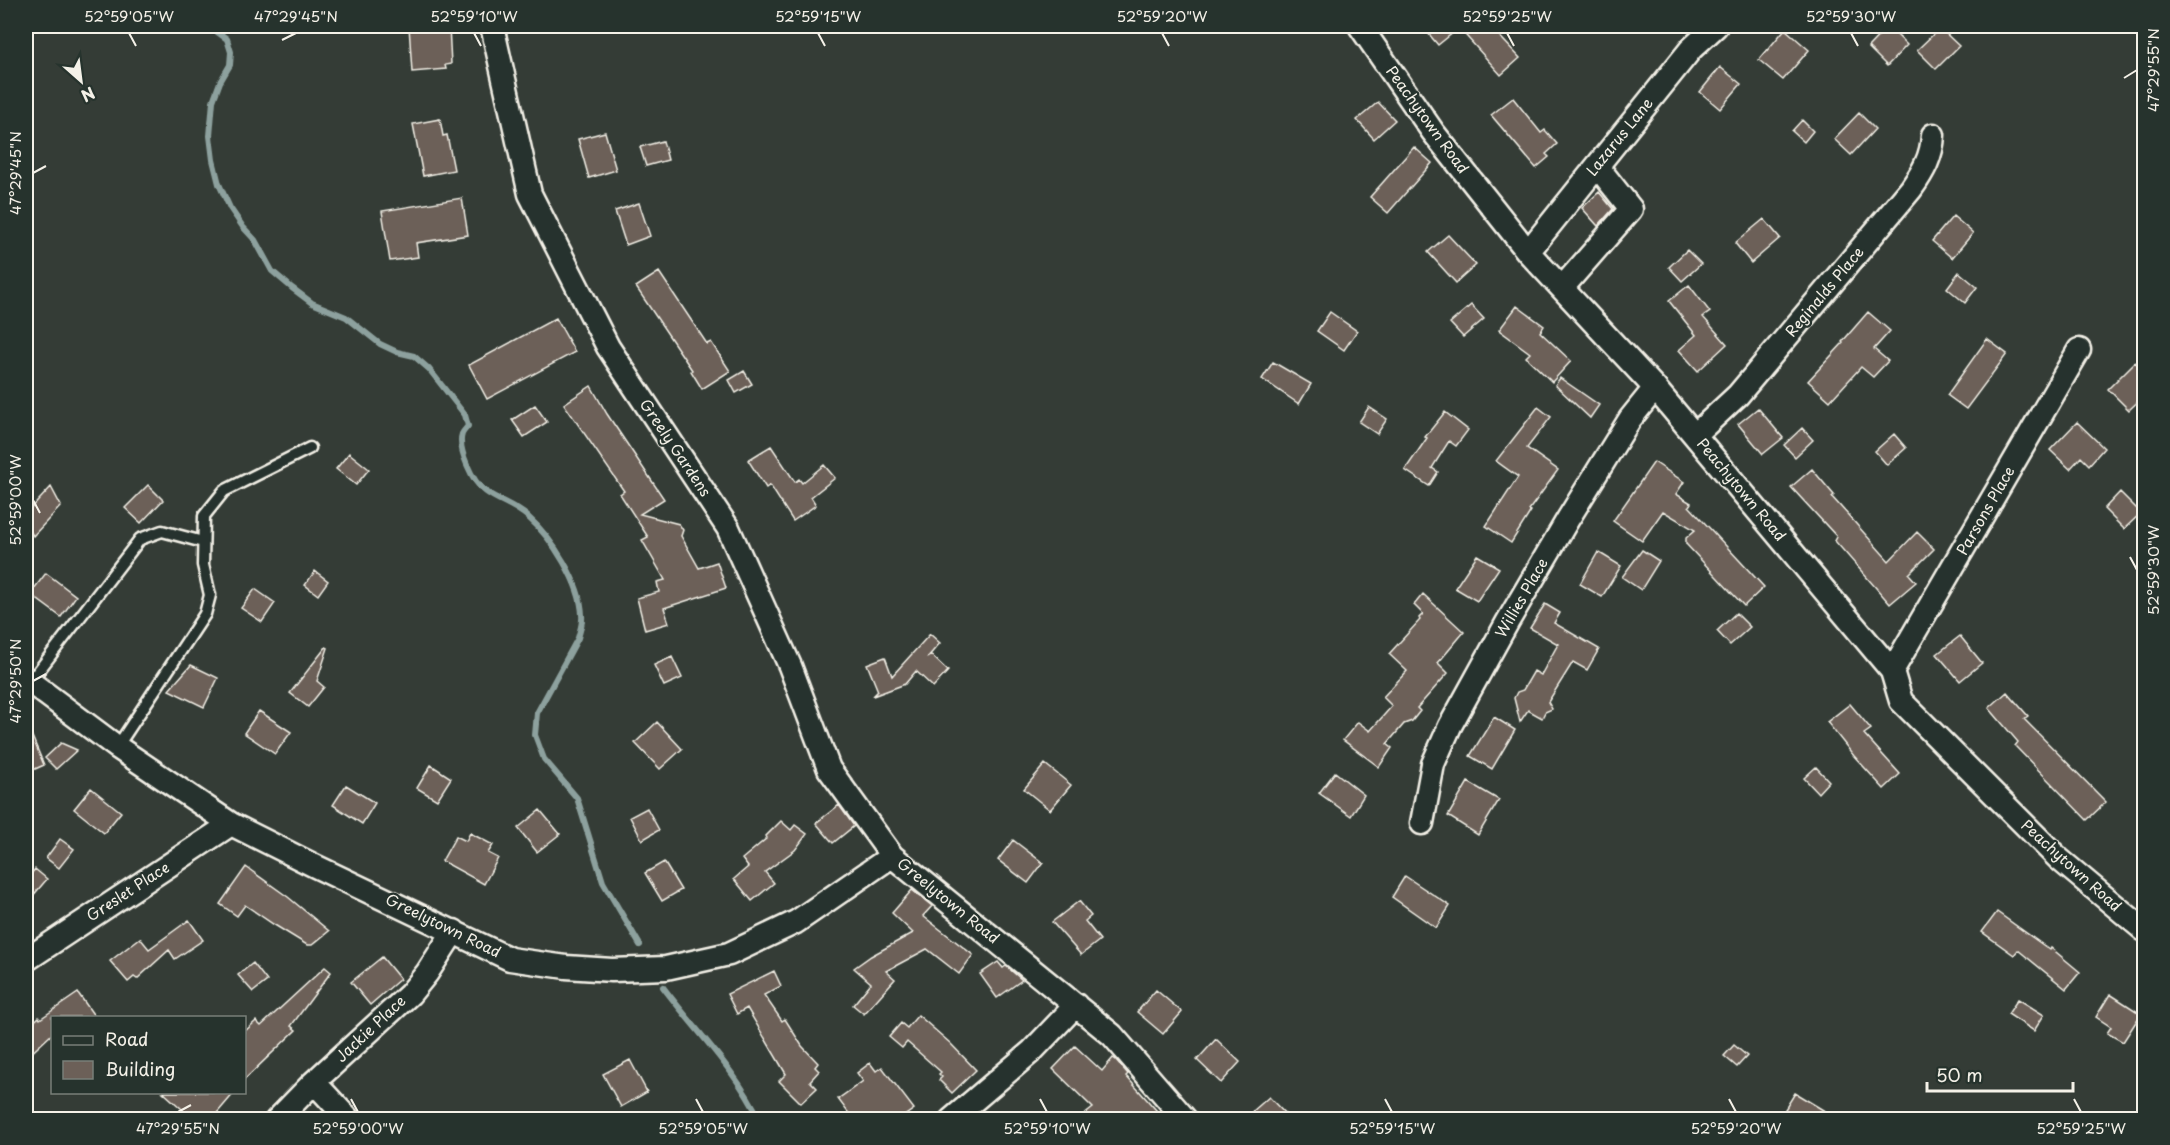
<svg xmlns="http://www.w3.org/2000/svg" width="2170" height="1145" font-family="'Playpen Sans',sans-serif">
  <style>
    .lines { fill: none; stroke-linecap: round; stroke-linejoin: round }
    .stream { stroke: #8da19e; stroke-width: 6 }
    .building { fill: #6c6058; stroke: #f4f1e8; stroke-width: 1.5 }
    .lane-casing { stroke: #f4f1e8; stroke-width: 15 }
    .street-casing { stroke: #f4f1e8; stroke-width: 27 }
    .lane { stroke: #26332d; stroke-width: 10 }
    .street { stroke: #26332d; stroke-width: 22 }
    .ticks { fill: none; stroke: #f4f1e8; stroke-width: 2 }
    .labels { text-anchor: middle; stroke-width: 4.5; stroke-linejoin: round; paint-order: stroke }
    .street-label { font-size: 15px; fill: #f4f1e8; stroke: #26332d }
    .neatline { fill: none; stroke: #f4f1e8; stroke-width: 2 }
    .ticks-label { font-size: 15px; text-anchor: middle; fill: #f4f1e8 }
  </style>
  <rect width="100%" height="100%" fill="#343c36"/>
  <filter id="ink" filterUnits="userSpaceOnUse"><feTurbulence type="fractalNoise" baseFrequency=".0167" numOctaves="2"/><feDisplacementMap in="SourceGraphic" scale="12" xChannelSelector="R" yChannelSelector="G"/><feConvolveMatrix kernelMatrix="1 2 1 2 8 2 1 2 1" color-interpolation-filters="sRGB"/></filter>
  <g filter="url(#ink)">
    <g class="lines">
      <!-- stream -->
      <path class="stream" d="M 202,26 L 216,31 L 227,39 L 231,52 L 230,65 L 220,82 L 213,101 L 210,136 L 213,160 L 219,184 L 230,208 L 243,227 L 255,240 L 272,271 L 292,288 L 312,303 L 346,317 L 380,344 L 397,352 L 414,356 L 429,369 L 465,415 L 468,426 C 466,429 463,431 462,434 C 457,448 473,483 485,491 C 498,501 515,505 528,517 C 552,538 581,583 582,615 C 583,623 580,630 578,638 L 537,713 L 535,735 L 544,759 L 577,798 L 603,882 L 640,945
        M 663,987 C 696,1031 736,1070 760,1120"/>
    </g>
    <!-- building -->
    <path class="building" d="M 409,26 L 449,26 L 451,64 L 445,65 L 446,69 L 412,72 Z
      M 1422,26 L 1490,26 L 1520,58 L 1501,75 L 1459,28 L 1438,45 Z
      M 1888,26 L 1907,45 L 1887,66 L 1868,47 Z
      M 1940,28 L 1959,46 L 1936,69 L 1917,50 Z
      M 1785,29 L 1809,50 L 1783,80 L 1759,60 Z
      M 1720,67 L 1741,84 L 1720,109 L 1700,92 Z
      M 1513,98 L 1541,133 L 1545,130 L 1557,144 L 1546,154 L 1549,157 L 1536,168 L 1491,115 Z
      M 1378,102 L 1395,120 L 1374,139 L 1357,120 Z
      M 1859,113 L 1875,129 L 1851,155 L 1834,139 Z
      M 440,119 L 443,136 L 447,135 L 454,170 L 423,176 L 413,124 Z
      M 1802,120 L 1813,131 L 1804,142 L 1792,131 Z
      M 605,132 L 616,170 L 589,178 L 578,139 Z
      M 663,141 L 668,160 L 646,166 L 640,147 Z
      M 1414,147 L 1432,163 L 1388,213 L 1370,197 Z
      M 1599,192 L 1613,209 L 1598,226 L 1582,208 Z
      M 462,198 L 468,235 L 416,243 L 418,257 L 390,261 L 382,211 Z
      M 639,203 L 650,236 L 626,245 L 615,211 Z
      M 1953,216 L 1973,233 L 1952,258 L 1932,241 Z
      M 1764,219 L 1780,238 L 1751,263 L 1735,243 Z
      M 1448,235 L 1476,265 L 1456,283 L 1428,252 Z
      M 1687,250 L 1701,264 L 1682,281 L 1669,267 Z
      M 659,272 L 707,344 L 711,342 L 730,371 L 702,389 L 691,371 L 692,370 L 636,287 Z
      M 1959,272 L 1977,287 L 1965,303 L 1947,288 Z
      M 1689,285 L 1710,312 L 1703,317 L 1727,344 L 1698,371 L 1679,350 L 1696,335 L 1669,301 Z
      M 1471,305 L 1484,319 L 1463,337 L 1450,323 Z
      M 1517,306 L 1544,326 L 1540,332 L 1571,361 L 1552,382 L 1526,357 L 1530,353 L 1499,330 Z
      M 1330,312 L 1357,331 L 1344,350 L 1317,331 Z
      M 1868,312 L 1890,331 L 1874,349 L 1888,361 L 1873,377 L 1861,367 L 1830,401 L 1808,381 L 1843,343 L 1842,342 Z
      M 556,318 L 575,352 L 487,399 L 469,365 Z
      M 1987,339 L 2007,354 L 1966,409 L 1947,395 Z
      M 1273,362 L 1311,384 L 1299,404 L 1262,379 Z
      M 2135,362 L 2145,372 L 2145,395 L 2129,410 L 2108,389 Z
      M 744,371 L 752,384 L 736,393 L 729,380 Z
      M 1560,378 L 1599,405 L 1590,418 L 1555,385 Z
      M 591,386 L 607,414 L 664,499 L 640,514 L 679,524 L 683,530 L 681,536 L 699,568 L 717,562 L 726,588 L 664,608 L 669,623 L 645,630 L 637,598 L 659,592 L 657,582 L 665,580 L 642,540 L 648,537 L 620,494 L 624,491 L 564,404 Z
      M 535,405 L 547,422 L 524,437 L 512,420 Z
      M 1369,407 L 1387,419 L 1377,434 L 1359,422 Z
      M 1538,407 L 1551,417 L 1527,448 L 1558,470 L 1529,510 L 1531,511 L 1511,543 L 1486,526 L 1518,477 L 1496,461 Z
      M 1758,408 L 1783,438 L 1763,454 L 1738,424 Z
      M 1445,412 L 1468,430 L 1456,446 L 1449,441 L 1432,468 L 1438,472 L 1429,486 L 1405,470 L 1427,438 L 1425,437 Z
      M 2077,422 L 2104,448 L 2089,465 L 2081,457 L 2070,469 L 2050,450 Z
      M 1802,428 L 1813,440 L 1795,457 L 1784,445 Z
      M 1894,434 L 1906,448 L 1887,465 L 1875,451 Z
      M 771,446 L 795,482 L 799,479 L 802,483 L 824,465 L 835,478 L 811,497 L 816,505 L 793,521 L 770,485 L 766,488 L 748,460 Z
      M 349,453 L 369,469 L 356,485 L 336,469 Z
      M 1654,462 L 1684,482 L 1676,494 L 1691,503 L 1689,506 L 1764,587 L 1744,606 L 1686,544 L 1686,538 L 1695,530 L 1663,511 L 1642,541 L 1613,521 Z
      M 1812,469 L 1834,495 L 1832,497 L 1889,561 L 1917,532 L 1934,549 L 1909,574 L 1916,582 L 1890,604 L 1835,541 L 1837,537 L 1791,487 Z
      M 148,485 L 163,500 L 141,523 L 125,508 Z
      M 51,487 L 61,506 L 33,536 L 26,524 L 26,514 Z
      M 2120,492 L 2141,513 L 2124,529 L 2104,509 Z
      M 1642,550 L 1659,561 L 1641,590 L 1622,577 Z
      M 1598,552 L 1621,566 L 1602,597 L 1580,584 Z
      M 1477,555 L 1499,568 L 1477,601 L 1455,588 Z
      M 315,571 L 328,581 L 318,595 L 305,585 Z
      M 46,573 L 76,596 L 61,617 L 30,594 Z
      M 255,589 L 275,603 L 262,622 L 241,608 Z
      M 1423,594 L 1464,632 L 1438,663 L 1448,673 L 1417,708 L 1420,711 L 1412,721 L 1404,724 L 1387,744 L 1392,748 L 1379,767 L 1343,740 L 1358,722 L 1370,731 L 1392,706 L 1383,697 L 1407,671 L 1389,654 L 1420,620 L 1419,618 L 1423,614 L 1414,605 Z
      M 1545,604 L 1560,613 L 1554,623 L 1599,649 L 1587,670 L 1573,662 L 1548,702 L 1552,709 L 1545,712 L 1542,718 L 1528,710 L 1520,722 L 1514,698 L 1517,692 L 1523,690 L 1534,671 L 1541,675 L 1558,644 L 1530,628 Z
      M 1736,613 L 1750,627 L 1730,645 L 1717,631 Z
      M 930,634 L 940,643 L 927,658 L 931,655 L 948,671 L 933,687 L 916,671 L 905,684 L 873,696 L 878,691 L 867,664 L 885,657 L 892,676 Z
      M 1960,636 L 1982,663 L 1960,681 L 1937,654 Z
      M 326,647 L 328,648 L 317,681 L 324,687 L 308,707 L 290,693 Z
      M 672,657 L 682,678 L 664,686 L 654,665 Z
      M 191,665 L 218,678 L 204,707 L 169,690 Z
      M 2007,692 L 2028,716 L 2024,719 L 2106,802 L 2087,820 L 2015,746 L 2018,742 L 1989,708 Z
      M 1850,704 L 1871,729 L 1864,734 L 1900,774 L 1884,789 L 1854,756 L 1827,722 Z
      M 259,711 L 291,732 L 275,754 L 244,733 Z
      M 1494,717 L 1515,730 L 1492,769 L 1470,756 Z
      M 26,722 L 44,765 L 26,773 Z
      M 657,722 L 682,749 L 660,769 L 635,743 Z
      M 61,743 L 77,750 L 56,769 L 45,758 Z
      M 1045,764 L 1071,785 L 1050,810 L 1024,789 Z
      M 431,765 L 451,778 L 437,800 L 417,788 Z
      M 1816,767 L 1829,781 L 1818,793 L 1804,778 Z
      M 1335,772 L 1364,795 L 1351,816 L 1319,793 Z
      M 1468,782 L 1499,800 L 1478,835 L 1448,816 Z
      M 346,785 L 375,803 L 362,824 L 333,805 Z
      M 91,788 L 121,812 L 104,833 L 74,809 Z
      M 839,805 L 854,826 L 833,843 L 816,823 Z
      M 647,808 L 659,830 L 642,840 L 630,817 Z
      M 540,810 L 560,834 L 537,852 L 518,828 Z
      M 781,821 L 791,830 L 795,825 L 807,834 L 795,850 L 765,872 L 774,883 L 752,901 L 734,879 L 748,867 L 742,859 L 767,838 L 766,836 Z
      M 470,833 L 493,845 L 488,853 L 498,858 L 484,884 L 442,861 L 456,836 L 466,841 Z
      M 60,839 L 74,849 L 59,868 L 46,858 Z
      M 1013,840 L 1043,863 L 1028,883 L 998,860 Z
      M 664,862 L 681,890 L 662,901 L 645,873 Z
      M 246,867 L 288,897 L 329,931 L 312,945 L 307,945 L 273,924 L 245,905 L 237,916 L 220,904 Z
      M 35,869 L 47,879 L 26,904 L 26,880 Z
      M 1405,876 L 1450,906 L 1436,928 L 1392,897 Z
      M 912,890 L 932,906 L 923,916 L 973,955 L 959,974 L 927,949 L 886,971 L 895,979 L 864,1014 L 853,1005 L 871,983 L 854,968 L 871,956 L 913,933 L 892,913 Z
      M 1079,901 L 1091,916 L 1085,921 L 1100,940 L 1081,955 L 1052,922 Z
      M 1997,912 L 2050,950 L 2051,948 L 2080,972 L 2066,989 L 2018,950 L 2014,955 L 1982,932 Z
      M 189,920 L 203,940 L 175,959 L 169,950 L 137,979 L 134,977 L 128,982 L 110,961 L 140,938 L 149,949 Z
      M 382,957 L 400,979 L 370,1005 L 351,982 Z
      M 998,962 L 1003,968 L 1006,966 L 1022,980 L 997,998 L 980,974 Z
      M 253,963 L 267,981 L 253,992 L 238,975 Z
      M 325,967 L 331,972 L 291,1026 L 296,1030 L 244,1080 L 244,1032 L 256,1021 L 261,1026 Z
      M 774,971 L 781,986 L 764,995 L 782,1021 L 785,1019 L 802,1046 L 818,1063 L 815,1067 L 819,1071 L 810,1081 L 817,1088 L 801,1103 L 779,1081 L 786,1074 L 747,1008 L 737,1014 L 727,994 Z
      M 1156,990 L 1182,1012 L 1163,1034 L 1137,1012 Z
      M 78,993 L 95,1017 L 52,1017 L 52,1034 L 26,1058 L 26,1029 L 39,1017 L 40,1019 Z
      M 2110,994 L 2141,1014 L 2123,1042 L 2107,1033 L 2111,1027 L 2096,1017 Z
      M 2018,999 L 2044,1015 L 2034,1031 L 2008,1014 Z
      M 918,1015 L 950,1043 L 976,1070 L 952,1093 L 939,1080 L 942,1077 L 939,1074 L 941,1072 L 907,1042 L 902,1048 L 889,1037 L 901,1023 L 907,1028 Z
      M 1216,1039 L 1240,1062 L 1221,1083 L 1197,1060 Z
      M 1734,1045 L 1747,1056 L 1737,1067 L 1724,1056 Z
      M 1075,1046 L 1102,1071 L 1113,1058 L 1116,1060 L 1128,1074 L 1126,1076 L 1164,1119 L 1079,1119 L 1093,1108 L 1053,1069 Z
      M 630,1060 L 647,1092 L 621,1107 L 603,1074 Z
      M 870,1063 L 876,1071 L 882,1067 L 914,1109 L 900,1119 L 853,1119 L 838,1099 L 863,1081 L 857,1073 Z
      M 163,1092 L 235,1092 L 212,1119 L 173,1119 L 182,1109 Z
      M 1795,1093 L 1838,1119 L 1779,1119 Z
      M 1269,1097 L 1290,1119 L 1244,1119 Z"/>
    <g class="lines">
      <!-- lane casing -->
      <g class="lane-casing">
        <path id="lane" d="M 30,682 L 140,539 L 162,531 L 203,542
          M 117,747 L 205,614 L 210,595 L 203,565 L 204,516 L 224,491 L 310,448"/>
      </g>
      <!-- street casing -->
      <g class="street-casing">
        <path id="street" d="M 492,26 L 530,194 L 608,347 L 728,528 L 790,666 L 829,769 L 892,856
          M 1360,26 L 1433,132 L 1528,252 L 1655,388 L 1892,671 L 1901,701 L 2059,859 L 2144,930
          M 1528,252 L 1691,49 L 1716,26
          M 1562,288 L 1631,209 L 1597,166
          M 1695,435 L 1738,395 L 1911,189 C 1923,172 1932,157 1933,135
          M 1892,671 L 2079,350
          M 26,679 L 117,747 L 231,824 L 315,866 L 510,959 L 566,967 L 612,970 L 666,968 L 729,954 L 796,922 L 892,856 L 1112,1035 L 1186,1120
          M 1422,823 L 1433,764 L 1450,726 L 1508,621 L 1568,519 L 1630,419 L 1655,388
          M 26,960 L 231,824
          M 314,1082 L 349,1120
          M 277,1120 L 314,1082 L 410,994 L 427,973 L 454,931
          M 951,1120 L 1032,1051 L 1076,1005"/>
      </g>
      <!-- lane -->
      <use href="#lane" class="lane"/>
      <!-- street -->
      <use href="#street" class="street"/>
    </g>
  </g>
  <!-- ticks -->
  <path class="ticks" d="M 129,33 L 136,46M 474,33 L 481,46M 818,33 L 825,46M 1162,33 L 1169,46M 1507,33 L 1514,46M 1851,33 L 1858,46M 282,40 L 296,33M 2124,78 L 2137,70M 33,173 L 46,166M 33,500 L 40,513M 2130,557 L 2137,570M 33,681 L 46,674M 351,1099 L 358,1112M 696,1099 L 703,1112M 1040,1099 L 1047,1112M 1385,1099 L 1392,1112M 1729,1099 L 1736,1112M 2074,1099 L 2081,1112M 178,1112 L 191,1105"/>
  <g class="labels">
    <!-- street labels -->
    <g class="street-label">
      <text transform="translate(1427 120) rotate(54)" y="5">Peachytown Road</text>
      <text transform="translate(1620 137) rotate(-51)" y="5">Lazarus Lane</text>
      <text transform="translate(1825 292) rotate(-50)" y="5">Reginalds Place</text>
      <text transform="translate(675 448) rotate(56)" y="5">Greely Gardens</text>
      <text transform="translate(1741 490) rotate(50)" y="5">Peachytown Road</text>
      <text transform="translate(1986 511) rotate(-60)" y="5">Parsons Place</text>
      <text transform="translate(1522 598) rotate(-60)" y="5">Willies Place</text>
      <text transform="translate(2071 866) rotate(42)" y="5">Peachytown Road</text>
      <text transform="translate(128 892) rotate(-33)" y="5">Greslet Place</text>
      <text transform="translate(948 901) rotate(39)" y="5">Greelytown Road</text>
      <text transform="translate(443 926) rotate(26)" y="5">Greelytown Road</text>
      <text transform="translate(371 1029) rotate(-43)" y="5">Jackie Place</text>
    </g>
  </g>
  <!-- margin -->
  <rect width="2170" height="1145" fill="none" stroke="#26332d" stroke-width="66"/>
  <!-- legend -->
  <rect x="51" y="1016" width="195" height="78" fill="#26332d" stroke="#787f78" stroke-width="1.5"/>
  <rect x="63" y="1036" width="30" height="9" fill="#26332d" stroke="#787f78" stroke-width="1.5"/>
  <text x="105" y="1046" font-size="18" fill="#f4f1e8">Road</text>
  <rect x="63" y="1061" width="30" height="18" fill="#6c6058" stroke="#787f78" stroke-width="1.5"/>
  <text x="105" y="1076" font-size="18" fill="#f4f1e8">Building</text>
  <!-- north arrow -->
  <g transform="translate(81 81) rotate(152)" stroke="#26332d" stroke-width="4.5" paint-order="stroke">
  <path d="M0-4.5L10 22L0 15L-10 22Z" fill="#f4f1e8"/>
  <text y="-9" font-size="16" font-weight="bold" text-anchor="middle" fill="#f4f1e8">N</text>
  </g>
  <!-- scale -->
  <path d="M1927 1082v9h146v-9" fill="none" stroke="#f4f1e8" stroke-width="3"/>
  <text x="1936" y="1082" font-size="18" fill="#f4f1e8" stroke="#26332d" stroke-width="4.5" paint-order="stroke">50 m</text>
  <rect x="33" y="33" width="2104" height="1079" class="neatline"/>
  <g class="ticks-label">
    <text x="129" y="22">52°59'05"W</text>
    <text x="296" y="22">47°29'45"N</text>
    <text x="474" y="22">52°59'10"W</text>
    <text x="818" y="22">52°59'15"W</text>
    <text x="1162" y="22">52°59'20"W</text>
    <text x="1507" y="22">52°59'25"W</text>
    <text x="1851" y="22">52°59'30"W</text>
    <text transform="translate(2154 70) rotate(-90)" y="5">47°29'55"N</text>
    <text transform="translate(16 173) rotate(-90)" y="5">47°29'45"N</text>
    <text transform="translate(16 500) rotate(-90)" y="5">52°59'00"W</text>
    <text transform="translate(2154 570) rotate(-90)" y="5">52°59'30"W</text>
    <text transform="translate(16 681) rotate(-90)" y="5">47°29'50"N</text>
    <text x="178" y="1134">47°29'55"N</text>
    <text x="358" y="1134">52°59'00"W</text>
    <text x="703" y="1134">52°59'05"W</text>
    <text x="1047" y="1134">52°59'10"W</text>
    <text x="1392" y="1134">52°59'15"W</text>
    <text x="1736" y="1134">52°59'20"W</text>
    <text x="2081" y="1134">52°59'25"W</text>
  </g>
</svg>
